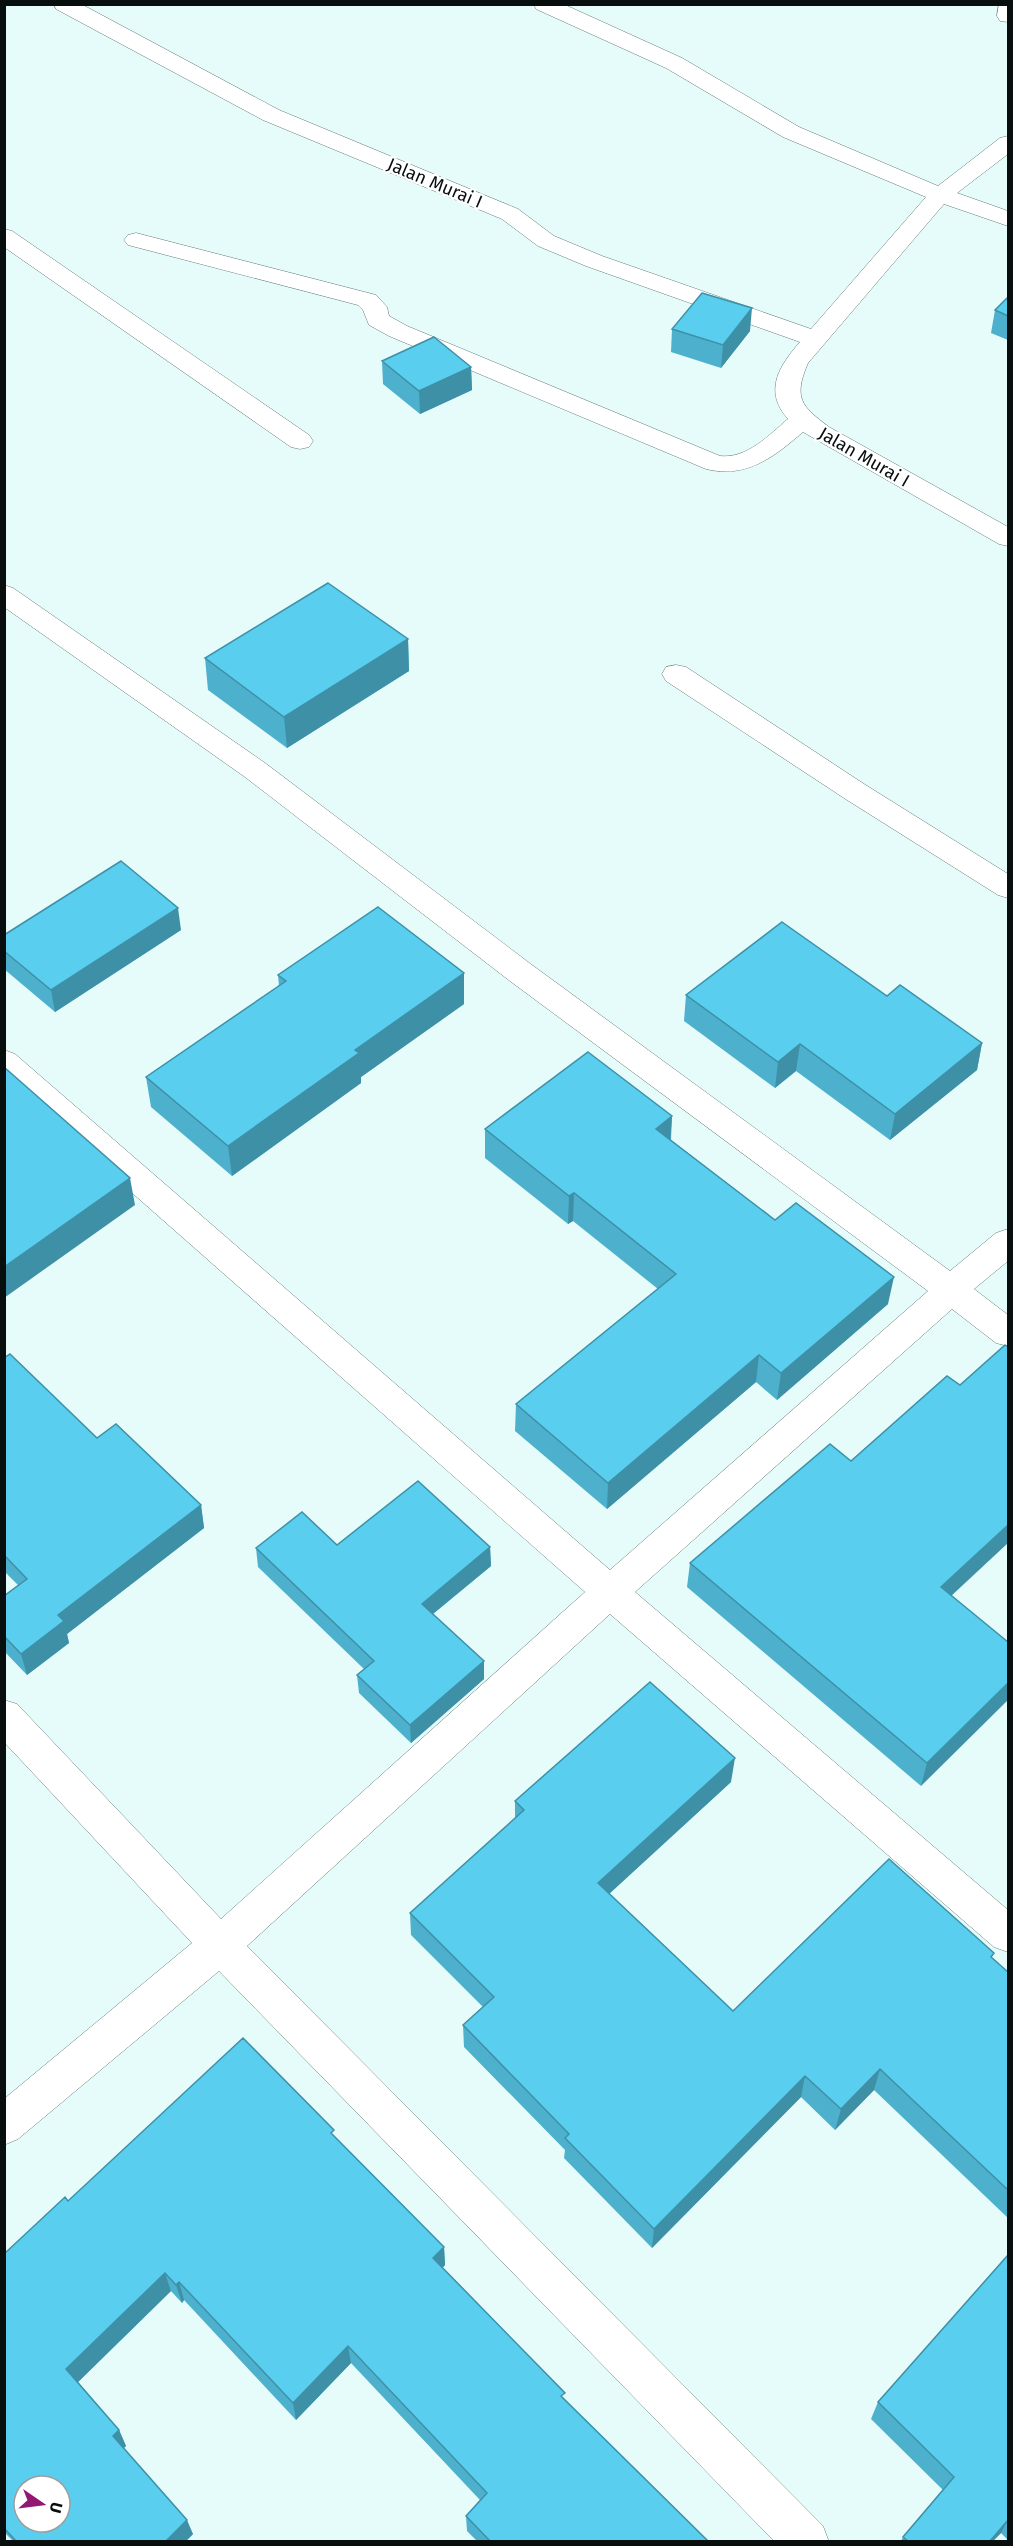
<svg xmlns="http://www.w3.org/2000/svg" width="1013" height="2546" font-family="'Fira Sans',sans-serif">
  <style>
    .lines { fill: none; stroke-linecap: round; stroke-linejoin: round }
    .street-casing { stroke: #657a77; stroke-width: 1 }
    .street { fill: #fff; fill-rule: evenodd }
    .wall { fill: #4db1cd }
    .shaded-wall { fill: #3e90a7 }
    .building { fill: #59ceee; stroke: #3e90a7; stroke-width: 1.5; fill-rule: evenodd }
    .labels { text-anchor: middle; stroke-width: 4.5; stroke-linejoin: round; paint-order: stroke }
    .far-street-label { font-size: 18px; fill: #070e0d; stroke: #fff }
  </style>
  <rect width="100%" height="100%" fill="#e5fcfa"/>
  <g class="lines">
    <!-- street casing -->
    <g class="street-casing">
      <path id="street" d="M 54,4 L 81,4 L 279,110 L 518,209 L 554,236 L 602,256 L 811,329 L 926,197 L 783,137 L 666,68 L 536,9 L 534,4 L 563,4 L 682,58 L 799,127 L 938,186 L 1000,138 L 1008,136 L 1008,154 L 957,193 L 1008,211 L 1008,226 L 944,204 L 808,363 C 793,398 801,406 829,427 L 1008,527 L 1008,546 L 999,544 L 803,432 C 774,457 746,479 706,469 L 389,336 L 369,325 L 363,310 L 358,305 L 128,245 L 124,240 L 128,235 L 136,233 L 376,295 L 387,307 L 389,316 L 407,326 L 720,456 C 747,459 769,435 788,419 C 763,391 779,366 800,342 L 586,266 L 538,246 L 502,219 L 263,120 L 56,9 Z
        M 999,4 L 1008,4 L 1008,22 L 1000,21 L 997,16 Z
        M 4,229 L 12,231 L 309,435 L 313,441 L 309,447 L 300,449 L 291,447 L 4,247 Z
        M 4,585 L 13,588 L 265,763 L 532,965 L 950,1271 L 996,1233 L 1008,1229 L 1008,1261 L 974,1289 L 1008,1315 L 1008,1346 L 996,1343 L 952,1309 L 635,1592 L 1008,1910 L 1008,1952 L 994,1947 L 610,1614 L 247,1946 L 823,2526 L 829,2542 L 775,2542 L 219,1971 L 18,2139 L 4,2145 L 4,2099 L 192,1943 L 4,1742 L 4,1700 L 17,1704 L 221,1919 L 585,1592 L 4,1080 L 4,1050 L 15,1054 L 610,1570 L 928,1291 L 510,981 L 245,777 L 4,607 Z
        M 676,665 L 686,667 L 864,784 L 1008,874 L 1008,898 L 998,895 L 844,798 L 666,681 L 662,674 L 666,667 Z"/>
    </g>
    <!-- street -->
    <use href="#street" class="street"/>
  </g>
  <!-- wall -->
  <path class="wall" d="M 1008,297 L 1008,340 L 991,333 L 995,310 Z
    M 672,329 L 750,331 L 721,368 L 671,352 Z
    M 382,361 L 471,367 L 472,390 L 420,414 L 383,384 Z
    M 408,639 L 409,671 L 287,748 L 208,690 L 205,658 Z
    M 181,930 L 55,1012 L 4,969 L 4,935 Z
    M 464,973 L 464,1004 L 361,1077 L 361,1083 L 232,1176 L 151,1107 L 146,1077 L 279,986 L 278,975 Z
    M 686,995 L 887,996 L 982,1043 L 977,1070 L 890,1140 L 796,1071 L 775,1088 L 684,1021 Z
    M 672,1116 L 671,1140 L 775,1220 L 888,1304 L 777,1400 L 756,1382 L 607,1509 L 515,1431 L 516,1404 L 658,1289 L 573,1221 L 568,1224 L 485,1158 L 485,1129 Z
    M 4,1358 L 97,1438 L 201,1505 L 204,1528 L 67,1634 L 69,1643 L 27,1675 L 4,1651 L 4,1596 L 18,1585 L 4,1571 Z
    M 851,1461 L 952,1596 L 1008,1642 L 921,1786 L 687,1587 L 690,1563 Z
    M 337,1545 L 490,1547 L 491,1566 L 433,1614 L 484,1679 L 411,1743 L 359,1693 L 357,1675 L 364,1669 L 258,1567 L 256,1548 Z
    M 731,1782 L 609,1894 L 733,2011 L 993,1958 L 1008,1972 L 1008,2218 L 874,2090 L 835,2130 L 801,2097 L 652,2248 L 564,2158 L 565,2150 L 464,2047 L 463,2025 L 483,2007 L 411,1935 L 410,1913 L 515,1819 L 515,1801 Z
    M 335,2137 L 444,2247 L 445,2265 L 442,2268 L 564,2399 L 708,2541 L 477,2541 L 467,2531 L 466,2516 L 480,2500 L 351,2363 L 296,2420 L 184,2300 L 182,2303 L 171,2291 L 78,2382 L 119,2430 L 126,2446 L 123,2448 L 193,2534 L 186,2541 L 13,2541 L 4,2532 L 4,2254 L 68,2201 Z
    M 1008,2255 L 1008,2540 L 1001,2533 L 993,2541 L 901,2541 L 903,2537 L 943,2490 L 871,2419 L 878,2402 Z"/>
  <!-- shaded-wall -->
  <path class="shaded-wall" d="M 752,308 L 750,331 L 721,368 L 723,345 Z
    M 471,367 L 472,390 L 420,414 L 419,391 Z
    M 408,639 L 409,671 L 287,748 L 284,717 Z
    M 178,908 L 181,930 L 55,1012 L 51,990 Z
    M 464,973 L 464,1004 L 361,1077 L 361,1083 L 232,1176 L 228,1146 L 355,1050 Z
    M 982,1043 L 977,1070 L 890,1140 L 895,1114 Z
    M 800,1044 L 796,1071 L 775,1088 L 778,1062 Z
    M 672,1116 L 670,1145 L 656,1129 Z
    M 130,1178 L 135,1205 L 4,1298 L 4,1267 Z
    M 574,1193 L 573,1221 L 568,1224 L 569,1196 Z
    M 894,1277 L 888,1304 L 777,1400 L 781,1373 Z
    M 759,1355 L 756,1382 L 607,1509 L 608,1483 Z
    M 201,1505 L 204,1528 L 67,1634 L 69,1643 L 27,1675 L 21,1654 L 58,1615 Z
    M 1008,1525 L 1008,1543 L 935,1611 L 941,1587 Z
    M 490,1547 L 491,1566 L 423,1622 L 422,1604 Z
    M 484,1661 L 484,1679 L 411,1743 L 410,1725 Z
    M 1008,1683 L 1008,1700 L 921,1786 L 927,1763 Z
    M 735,1758 L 731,1782 L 597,1905 L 598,1883 Z
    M 880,2069 L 874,2090 L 835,2130 L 841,2109 Z
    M 805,2076 L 801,2097 L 652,2248 L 654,2229 Z
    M 444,2247 L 445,2265 L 434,2276 L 433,2258 Z
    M 165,2273 L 171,2291 L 74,2386 L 66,2369 Z
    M 179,2282 L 184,2300 L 182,2303 L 176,2285 Z
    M 348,2346 L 351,2363 L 296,2420 L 293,2403 Z
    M 119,2430 L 126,2446 L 120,2452 L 113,2436 Z
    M 187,2520 L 193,2534 L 186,2541 L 166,2541 Z
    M 1008,2520 L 1001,2533 L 993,2541 L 990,2541 Z"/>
  <!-- building -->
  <path class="building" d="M 702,293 L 752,308 L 723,345 L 672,329 Z
    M 1008,297 L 1008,316 L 995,310 Z
    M 434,337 L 471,367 L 419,391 L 382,361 Z
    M 328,583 L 408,639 L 284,717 L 205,658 Z
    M 121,861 L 178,908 L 51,990 L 4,951 L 4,935 Z
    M 378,907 L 464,973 L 355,1050 L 359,1053 L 228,1146 L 146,1077 L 286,981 L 278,975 Z
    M 782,922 L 887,996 L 900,985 L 982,1043 L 895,1114 L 800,1044 L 778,1062 L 686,995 Z
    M 588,1052 L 672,1116 L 656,1129 L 775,1220 L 796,1203 L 894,1277 L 781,1373 L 759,1355 L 608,1483 L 516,1404 L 676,1274 L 574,1193 L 569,1196 L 485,1129 Z
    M 4,1067 L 130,1178 L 4,1267 Z
    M 1005,1345 L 1008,1347 L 1008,1525 L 941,1587 L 1008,1642 L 1008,1683 L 927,1763 L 690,1563 L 830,1444 L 851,1461 L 947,1376 L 960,1385 Z
    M 10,1354 L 97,1438 L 116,1424 L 201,1505 L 58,1615 L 64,1621 L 21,1654 L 4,1636 L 4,1596 L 27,1579 L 4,1555 L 4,1358 Z
    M 418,1481 L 490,1547 L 422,1604 L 484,1661 L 410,1725 L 357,1675 L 374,1661 L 256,1548 L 302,1512 L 337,1545 Z
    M 650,1682 L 735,1758 L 598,1883 L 733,2011 L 889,1859 L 994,1953 L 991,1957 L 1008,1972 L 1008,2190 L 880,2069 L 841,2109 L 805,2076 L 654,2229 L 565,2138 L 569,2134 L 463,2025 L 494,1997 L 410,1913 L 524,1810 L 515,1801 Z
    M 243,2038 L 334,2130 L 331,2133 L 444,2247 L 433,2258 L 565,2393 L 561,2396 L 708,2541 L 490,2541 L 466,2516 L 487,2493 L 348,2346 L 293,2403 L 179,2282 L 176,2285 L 165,2273 L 66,2369 L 119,2430 L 113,2436 L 187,2520 L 166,2541 L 16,2541 L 4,2528 L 4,2254 L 65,2197 L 68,2201 ZM 24,2486 L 60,2486 L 60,2522 L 24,2522 Z
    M 1008,2255 L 1008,2520 L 990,2541 L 908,2541 L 903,2537 L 954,2477 L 878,2402 Z"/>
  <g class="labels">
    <!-- far-street labels -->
    <g class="far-street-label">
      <text transform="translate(435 183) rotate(23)" y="6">Jalan Murai I</text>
      <text transform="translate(864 457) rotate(30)" y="6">Jalan Murai I</text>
    </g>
  </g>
  <!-- border -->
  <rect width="1013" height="2546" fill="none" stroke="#070e0d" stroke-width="12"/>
  <!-- north arrow -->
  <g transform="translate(42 2504) rotate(104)"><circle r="28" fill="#ffffff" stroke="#9c9f9e" stroke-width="1.5"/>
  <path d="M0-4.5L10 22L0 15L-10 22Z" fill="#931874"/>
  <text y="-9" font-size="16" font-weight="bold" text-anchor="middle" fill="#070e0d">U</text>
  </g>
</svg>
